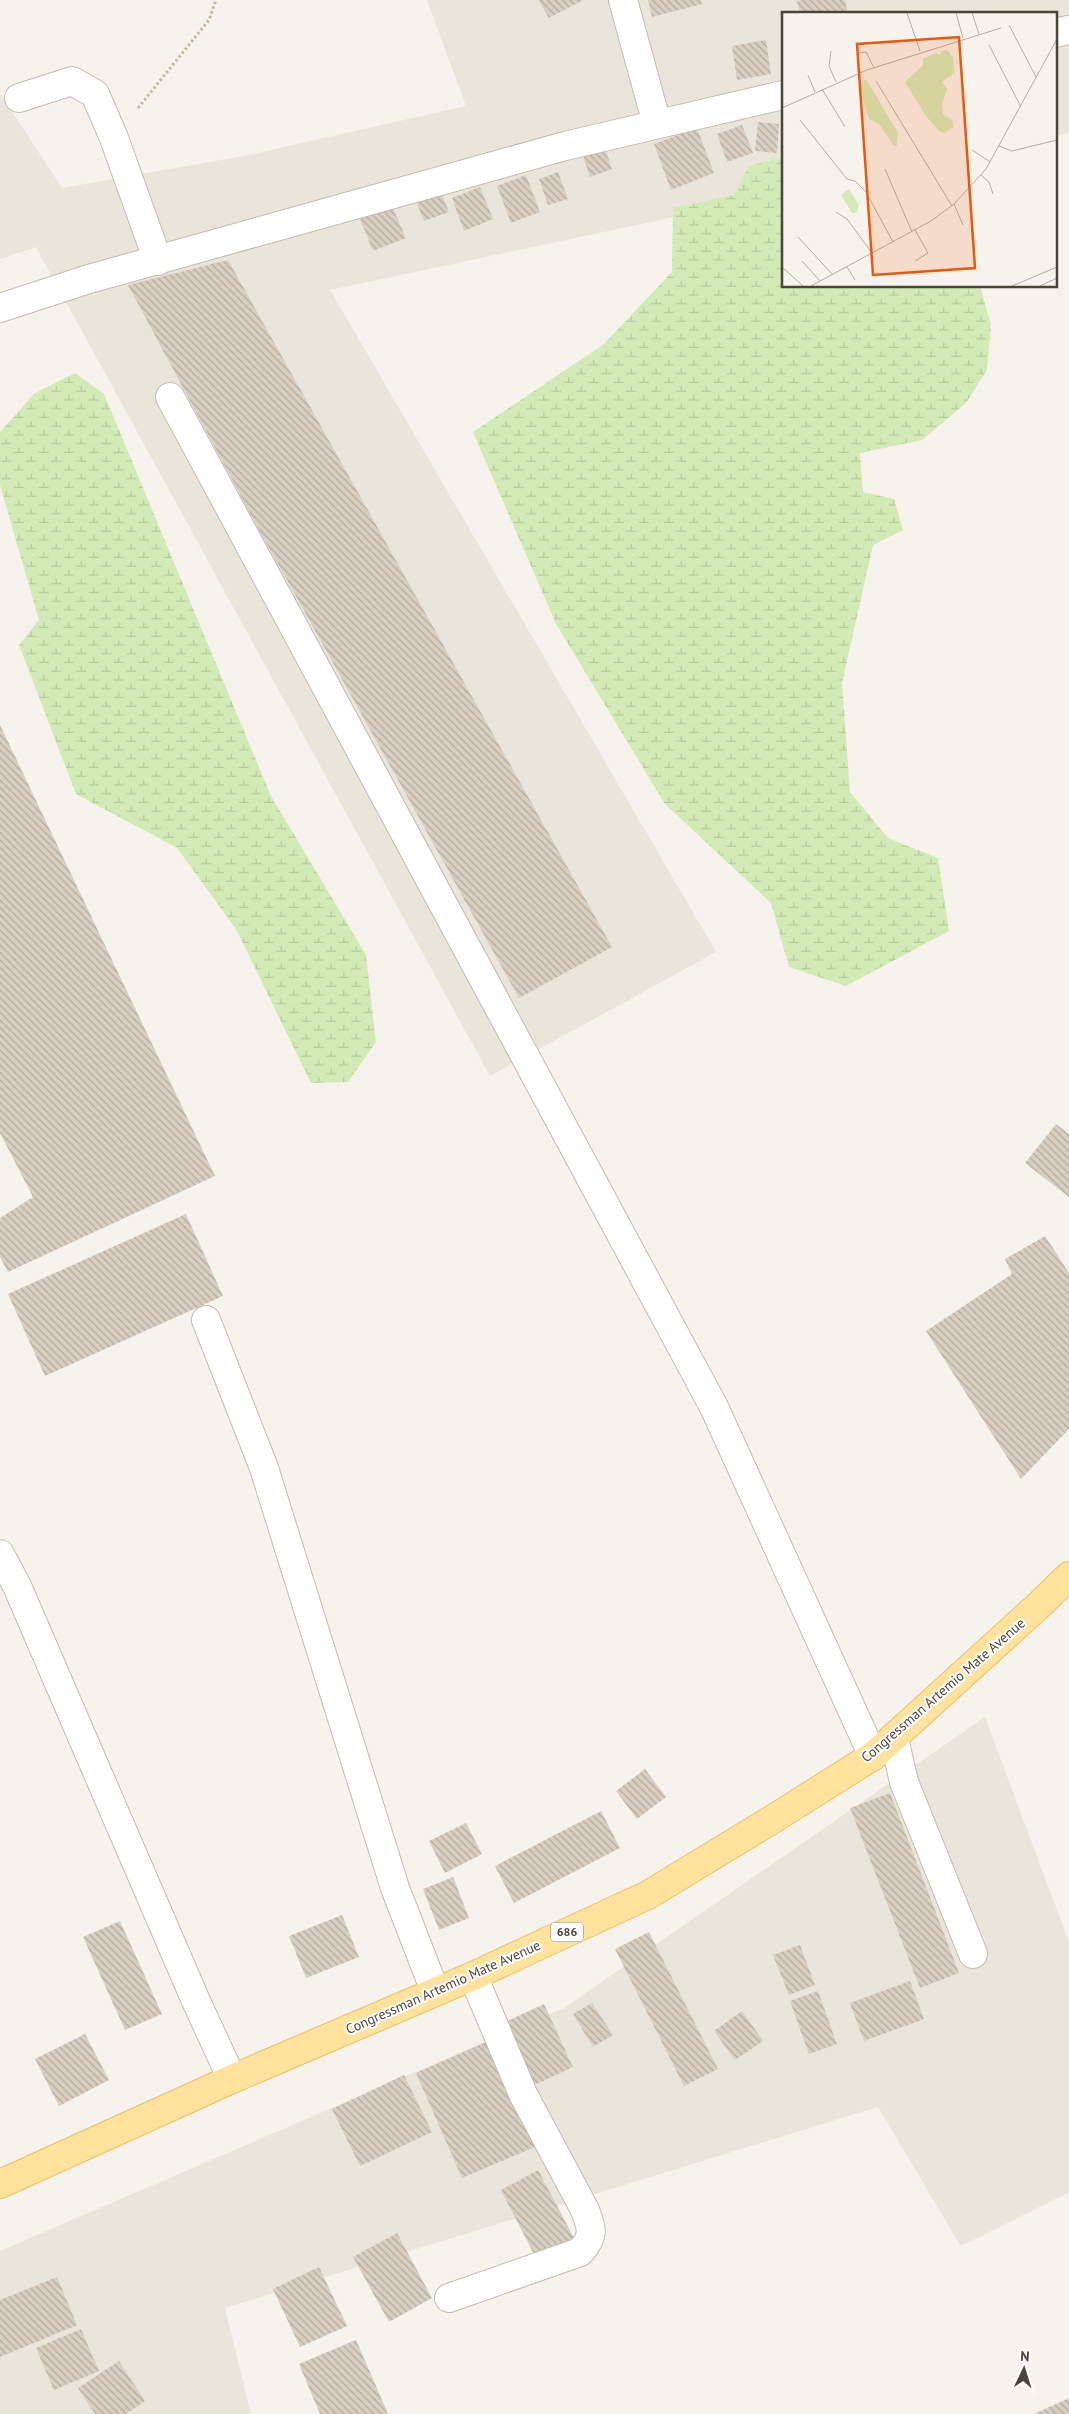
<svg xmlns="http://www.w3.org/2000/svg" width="1069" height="2414" font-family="'PT Sans',sans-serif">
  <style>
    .residential { fill: #eae5da }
    .wetland { fill: url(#wetland-marsh) }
    .building { fill: url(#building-back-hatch) }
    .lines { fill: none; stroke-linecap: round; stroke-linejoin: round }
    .minor-casing { stroke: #c2bbae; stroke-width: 30 }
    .major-casing { stroke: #e6c16a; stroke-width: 30 }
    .path { stroke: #c4b79f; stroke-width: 3; stroke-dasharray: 2.5 2.5; stroke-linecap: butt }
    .minor { stroke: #fff; stroke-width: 28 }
    .major { stroke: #ffe39c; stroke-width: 28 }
    .labels { text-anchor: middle; stroke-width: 4; stroke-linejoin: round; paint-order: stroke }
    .shield { fill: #fff; stroke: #817c74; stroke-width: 1 }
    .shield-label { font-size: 12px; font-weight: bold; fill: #4b4439 }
    .street-label { font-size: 14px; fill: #4b4439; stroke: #fff }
    .inset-road { fill: none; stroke: #b2ada4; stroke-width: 1 }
    .view { fill: #e8590c; fill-opacity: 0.15; stroke: #e8590c; stroke-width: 2.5 }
    .inset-edge { fill: none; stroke: #4b4439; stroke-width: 2.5 }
  </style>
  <defs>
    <pattern id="wetland-marsh" width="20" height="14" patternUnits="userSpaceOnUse" patternTransform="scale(1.25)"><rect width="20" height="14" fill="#d2eab5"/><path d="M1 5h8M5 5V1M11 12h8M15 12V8" fill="none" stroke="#b6ca9c"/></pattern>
    <pattern id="building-back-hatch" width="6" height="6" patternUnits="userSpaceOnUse" patternTransform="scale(1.25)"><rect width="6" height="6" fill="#d8cfc1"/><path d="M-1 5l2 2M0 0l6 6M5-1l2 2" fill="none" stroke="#b1aa9e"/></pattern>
  </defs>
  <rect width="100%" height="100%" fill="#f6f3ec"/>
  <!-- residential -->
  <path class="residential" d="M 427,0 L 1069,0 L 1069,133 L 1055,136 L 1055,14 L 783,14 L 783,194 L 330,290 L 716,952 L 490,1076 L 36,247 L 0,259 L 0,93 L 62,188 L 249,155 L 466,106 Z
    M 985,1717 L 1069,1942 L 1069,2192 L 961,2246 L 878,2107 L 225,2308 L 251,2414 L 0,2414 L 0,2251 L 564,2008 Z"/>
  <!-- wetland -->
  <path class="wetland" d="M 783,157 L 783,286 L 980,286 L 991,325 L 987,370 L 966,403 L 922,440 L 860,453 L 863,492 L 894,499 L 903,530 L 873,545 L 842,683 L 850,792 L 888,838 L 938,858 L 949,931 L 846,986 L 789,967 L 771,903 L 665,804 L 556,624 L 473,432 L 603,345 L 672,272 L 673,208 L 734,195 L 749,166 Z
    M 75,373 L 104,394 L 271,796 L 366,955 L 376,1042 L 348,1082 L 311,1083 L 236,929 L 177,848 L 76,794 L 19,645 L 39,620 L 0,485 L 0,432 L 35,393 Z"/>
  <!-- building -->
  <path class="building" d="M 539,0 L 583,0 L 549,18 Z
    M 648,0 L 701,0 L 702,4 L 652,17 Z
    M 800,0 L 845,0 L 848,14 L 800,14 L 797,1 Z
    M 766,40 L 771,74 L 737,80 L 732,46 Z
    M 758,122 L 779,124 L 777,153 L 755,151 Z
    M 742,125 L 753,153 L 727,162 L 717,134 Z
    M 697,128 L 714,173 L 671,190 L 654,144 Z
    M 605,148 L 612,169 L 590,177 L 583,156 Z
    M 558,172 L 568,199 L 548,205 L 539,179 Z
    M 526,175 L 540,212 L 511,223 L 497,186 Z
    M 439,187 L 449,212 L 424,221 L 414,196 Z
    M 480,187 L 493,219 L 464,231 L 452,198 Z
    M 392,206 L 406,238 L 373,251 L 360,219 Z
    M 228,260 L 612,947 L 519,998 L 257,526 L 128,285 Z
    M 0,725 L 215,1176 L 8,1272 L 0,1257 L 0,1218 L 33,1197 L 0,1133 Z
    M 1056,1124 L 1069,1134 L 1069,1197 L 1025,1163 Z
    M 186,1214 L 223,1296 L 45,1376 L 8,1294 Z
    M 1045,1236 L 1069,1273 L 1069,1429 L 1021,1479 L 926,1331 L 1012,1274 L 1005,1259 Z
    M 645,1769 L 666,1797 L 637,1819 L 616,1791 Z
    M 890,1793 L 959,1973 L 920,1988 L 850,1808 Z
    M 601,1811 L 620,1848 L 514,1903 L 495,1866 Z
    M 466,1823 L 482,1854 L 445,1873 L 429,1841 Z
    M 453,1877 L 469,1918 L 439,1930 L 423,1889 Z
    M 342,1915 L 359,1957 L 306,1978 L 289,1936 Z
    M 120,1921 L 162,2014 L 125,2030 L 83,1937 Z
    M 649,1932 L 718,2069 L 684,2086 L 615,1949 Z
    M 800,1945 L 815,1985 L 789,1995 L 773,1955 Z
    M 910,1981 L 924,2019 L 864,2041 L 850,2003 Z
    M 818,1991 L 837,2044 L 809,2054 L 790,2001 Z
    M 592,2003 L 613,2035 L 593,2047 L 573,2014 Z
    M 544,2004 L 573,2067 L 528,2088 L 499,2025 Z
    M 742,2011 L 763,2041 L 735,2060 L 714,2031 Z
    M 85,2034 L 109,2080 L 59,2106 L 35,2059 Z
    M 488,2041 L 535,2147 L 462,2178 L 416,2073 Z
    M 404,2075 L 432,2132 L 360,2166 L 332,2109 Z
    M 538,2170 L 574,2238 L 536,2258 L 501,2190 Z
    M 397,2233 L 432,2298 L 389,2322 L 353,2257 Z
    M 319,2267 L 347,2326 L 300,2347 L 273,2289 Z
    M 57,2277 L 77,2325 L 0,2357 L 0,2300 Z
    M 81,2329 L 99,2371 L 54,2390 L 36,2348 Z
    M 356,2340 L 388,2414 L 320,2414 L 299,2364 Z
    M 119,2361 L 145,2401 L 126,2414 L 95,2414 L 78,2388 Z
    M 1069,2398 L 1069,2414 L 1034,2414 Z"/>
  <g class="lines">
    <!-- minor casing -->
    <g class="minor-casing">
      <path id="minor" d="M 623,0 L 657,124
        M 1055,33 L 1069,30
        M 19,98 L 72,81 L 95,94 L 114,138 L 158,261
        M 0,308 L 89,279 L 565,146 L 783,95
        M 170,397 L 714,1407 L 873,1756
        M 206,1320 L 264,1468 L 395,1888 L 435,1991
        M 0,1554 L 17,1586 L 196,2001 L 232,2079
        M 894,1738 L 904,1782 L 973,1954
        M 449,2298 L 580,2252 C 595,2236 592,2229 585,2210 L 523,2094 L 473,1976"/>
    </g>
    <!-- major casing -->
    <g class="major-casing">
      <path id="major" d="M 0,2184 L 232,2079 L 473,1976 L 648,1895 L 773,1819 L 873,1756 L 1038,1606 L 1069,1576"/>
    </g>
    <!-- path -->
    <path class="path" d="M 138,108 L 209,20 L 216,0"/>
    <!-- minor -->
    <use href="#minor" class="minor"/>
    <!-- major -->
    <use href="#major" class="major"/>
  </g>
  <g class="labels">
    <!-- shield labels -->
    <rect class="shield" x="551" y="1922.5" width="32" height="19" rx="4"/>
    <g class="shield-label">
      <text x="567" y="1936">686</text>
    </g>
    <!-- street labels -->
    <g class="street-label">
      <text transform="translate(943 1690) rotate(-41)" y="5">Congressman Artemio Mate Avenue</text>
      <text transform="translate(443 1987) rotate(-24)" y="5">Congressman Artemio Mate Avenue</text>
    </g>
  </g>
  <!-- overview -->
  <g transform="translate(782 12)">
    <rect width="275" height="275" fill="#f6f3ec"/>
    <path d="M 165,38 L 171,45 L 172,61 L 160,70 L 165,77 L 160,92 L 161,102 L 170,108 L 172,115 L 162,121 L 157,119 L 144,104 L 123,70 L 141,53 L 141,47 L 154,41 L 159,43 L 159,39 ZM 84,67 L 116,121 L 115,133 L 112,134 L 97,112 L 87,107 L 76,75 ZM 67,177 L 77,193 L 75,201 L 70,201 L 59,183 Z" fill="#d2eab5"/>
    <path class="inset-road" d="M 125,1 L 138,39M 174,1 L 181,26M 190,1 L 197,22M 227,13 L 254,65M 207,33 L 239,95M 49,39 L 47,54 L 54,70M 77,41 L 84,40 L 92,56M 26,63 L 33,80M 94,69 L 170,194M 40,77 L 63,115M 0,96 L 85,58 L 219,16M 18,108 L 65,167 L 73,169 L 84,180 L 111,230M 217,134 L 230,139 L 275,128M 190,138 L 208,150M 103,157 L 130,220M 199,163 L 207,170 L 211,182M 172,192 L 181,213M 54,200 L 65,207 L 90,241M 16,225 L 51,263M 20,249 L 38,269M 133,249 L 146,241 L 133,218M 0,255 L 21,274M 65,255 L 73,268M 29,274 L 149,209 L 172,192 L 204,157 L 275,27M 230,274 L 275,255M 258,274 L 275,266"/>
    <path class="view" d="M 177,25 L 193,256 L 91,263 L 75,32 Z"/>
    <rect width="275" height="275" class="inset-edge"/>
  </g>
  <!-- north arrow -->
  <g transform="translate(1024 2369) rotate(4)" stroke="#ffffff" stroke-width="4" paint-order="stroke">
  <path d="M0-4L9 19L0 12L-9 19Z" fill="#4b4439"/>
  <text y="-8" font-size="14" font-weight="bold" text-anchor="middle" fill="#4b4439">N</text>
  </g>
</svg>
